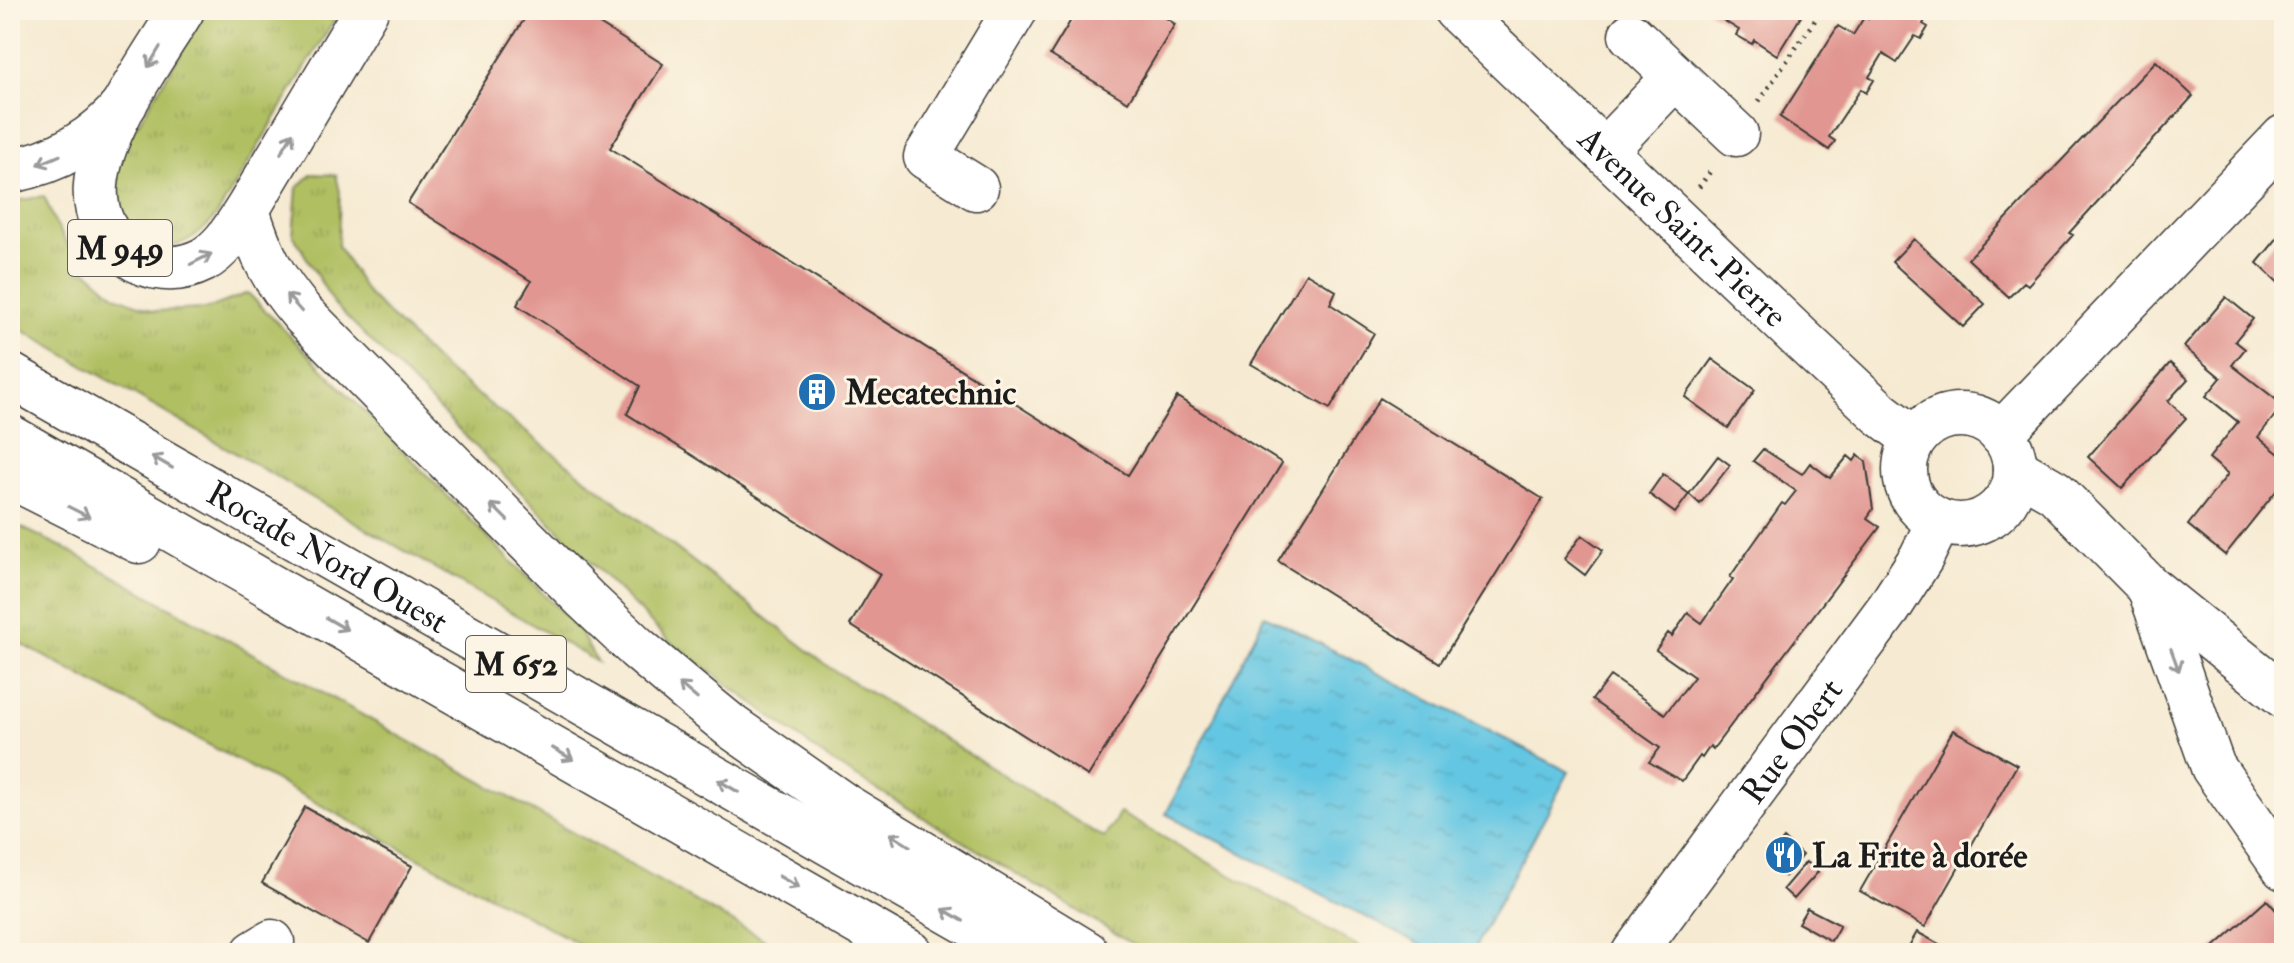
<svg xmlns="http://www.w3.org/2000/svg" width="2294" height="963" font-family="'IM FELL Double Pica',serif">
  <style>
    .grass { fill: url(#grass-tufts); stroke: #666e3f; stroke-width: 2 }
    .water { fill: url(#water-ripples); stroke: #40717f; stroke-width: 2 }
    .building { fill: #e19691 }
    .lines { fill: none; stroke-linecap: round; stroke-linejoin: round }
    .minor-casing { stroke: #3d3b37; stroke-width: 47 }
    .major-casing { stroke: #3d3b37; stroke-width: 47 }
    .highway-casing { stroke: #3d3b37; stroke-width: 47 }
    .path { stroke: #3d3b37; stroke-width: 5; stroke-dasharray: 2 6; stroke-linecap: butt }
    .minor { stroke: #fff; stroke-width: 44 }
    .major { stroke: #fff; stroke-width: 44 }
    .highway { stroke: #fff; stroke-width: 44 }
    .oneway { stroke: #999 }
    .labels { text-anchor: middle; stroke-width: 6; stroke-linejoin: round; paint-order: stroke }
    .shield { fill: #fcf5e5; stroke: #5f5d58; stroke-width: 2 }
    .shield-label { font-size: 32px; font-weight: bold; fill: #1c1c1c }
    .street-label { font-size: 34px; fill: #1c1c1c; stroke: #fcf5e5 }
    .poi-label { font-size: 34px; font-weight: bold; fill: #1c1c1c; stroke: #fcf5e5; text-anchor: start }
  </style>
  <defs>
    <pattern id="grass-tufts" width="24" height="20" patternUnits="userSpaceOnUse" patternTransform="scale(2)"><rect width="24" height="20" fill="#b0bf62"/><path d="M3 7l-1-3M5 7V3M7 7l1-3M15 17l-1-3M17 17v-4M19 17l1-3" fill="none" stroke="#97a454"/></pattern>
    <pattern id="water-ripples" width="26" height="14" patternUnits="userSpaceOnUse" patternTransform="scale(2)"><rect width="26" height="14" fill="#64c6e2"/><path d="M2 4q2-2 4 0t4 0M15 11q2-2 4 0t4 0" fill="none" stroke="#56aac1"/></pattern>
  </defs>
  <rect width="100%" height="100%" fill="#fcf5e5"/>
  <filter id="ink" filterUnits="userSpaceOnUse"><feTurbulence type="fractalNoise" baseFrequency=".0125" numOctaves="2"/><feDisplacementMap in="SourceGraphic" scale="16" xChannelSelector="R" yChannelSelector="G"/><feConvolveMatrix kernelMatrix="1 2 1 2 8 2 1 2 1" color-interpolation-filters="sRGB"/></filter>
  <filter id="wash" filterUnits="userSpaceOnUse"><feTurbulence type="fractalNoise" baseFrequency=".006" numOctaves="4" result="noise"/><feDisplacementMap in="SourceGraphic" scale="32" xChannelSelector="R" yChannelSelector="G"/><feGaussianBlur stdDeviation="1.8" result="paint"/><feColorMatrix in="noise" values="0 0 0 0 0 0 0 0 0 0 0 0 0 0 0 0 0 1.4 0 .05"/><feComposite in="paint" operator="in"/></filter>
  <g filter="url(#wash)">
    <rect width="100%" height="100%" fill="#f6ead2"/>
    <!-- grass -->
    <path class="grass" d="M 207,10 L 340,10 L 217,215 C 202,234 170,258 145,242 C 133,234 122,220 112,210 L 117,158 Z
      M 312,174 L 336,175 L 340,192 L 338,246 L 367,293 L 442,367 L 832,669 L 1104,838 L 1120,813 L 1370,953 L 1147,953 L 832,762 L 668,640 L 334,304 L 293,235 L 297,188 Z
      M 44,196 L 55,222 L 77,262 L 116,296 L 154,311 L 207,309 L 248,293 L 579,630 L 597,662 L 10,323 L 10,202 Z
      M 10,522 L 62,547 L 788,953 L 596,953 L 10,638 Z"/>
    <!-- water -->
    <path class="water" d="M 1265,615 L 1569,772 L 1472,953 L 1436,953 L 1166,814 Z"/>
    <g id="blocks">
      <!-- building -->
      <path class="building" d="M 530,10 L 577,10 L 663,64 L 610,148 L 1128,475 L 1177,397 L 1282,463 L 1088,776 L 850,625 L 880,574 L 627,414 L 640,386 L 517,305 L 531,281 L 408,203 Z
        M 1077,10 L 1171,10 L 1166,18 L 1175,24 L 1128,102 L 1050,55 Z
        M 1707,10 L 1805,10 L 1777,55 L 1754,40 L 1752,44 L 1736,35 L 1739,30 Z
        M 1873,10 L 1931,10 L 1923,24 L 1928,27 L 1921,39 L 1915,36 L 1897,63 L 1883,54 L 1869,77 L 1874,80 L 1866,93 L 1861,89 L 1829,137 L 1835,141 L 1829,150 L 1780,117 L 1838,26 L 1853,35 L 1865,16 L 1868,18 Z
        M 2156,61 L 2193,96 L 2069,233 L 2073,235 L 2028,285 L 2024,282 L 2009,297 L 1968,259 Z
        M 2284,230 L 2284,288 L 2257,263 Z
        M 1914,239 L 1985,304 L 1963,327 L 1892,262 Z
        M 1306,273 L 1336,291 L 1330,304 L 1374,333 L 1330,409 L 1251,364 Z
        M 2226,297 L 2253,319 L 2235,341 L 2245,349 L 2232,365 L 2283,405 L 2258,437 L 2284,458 L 2284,481 L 2225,555 L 2188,525 L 2228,474 L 2209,458 L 2238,422 L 2206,396 L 2221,378 L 2184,347 Z
        M 1712,359 L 1755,390 L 1728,428 L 1685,397 Z
        M 2170,363 L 2188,379 L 2168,401 L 2186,418 L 2122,488 L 2088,457 Z
        M 1380,398 L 1543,499 L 1440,663 L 1278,561 Z
        M 1763,449 L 1802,474 L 1810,463 L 1830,478 L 1848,456 L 1854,461 L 1858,455 L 1866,462 L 1873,509 L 1867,518 L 1880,527 L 1713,749 L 1710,746 L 1702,758 L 1700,756 L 1682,781 L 1649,762 L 1660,748 L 1592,700 L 1610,676 L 1665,714 L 1694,677 L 1656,650 L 1668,633 L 1672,636 L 1688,613 L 1702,623 L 1733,579 L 1730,577 L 1741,561 L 1782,503 L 1785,505 L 1796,491 L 1753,461 Z
        M 1718,456 L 1730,465 L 1700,504 L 1689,494 Z
        M 1663,474 L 1689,494 L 1675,513 L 1649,494 Z
        M 1582,535 L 1603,550 L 1585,575 L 1564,559 Z
        M 1953,730 L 2017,765 L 1925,927 L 1860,891 Z
        M 305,807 L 412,866 L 369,943 L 262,883 Z
        M 1784,839 L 1802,855 L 1785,876 L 1766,861 Z
        M 1806,862 L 1818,872 L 1794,899 L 1783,889 Z
        M 2267,900 L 2284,919 L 2284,953 L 2207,953 Z
        M 1807,908 L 1840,925 L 1831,941 L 1798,923 Z
        M 1917,932 L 1955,953 L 1905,953 Z"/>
    </g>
  </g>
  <g filter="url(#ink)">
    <use href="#blocks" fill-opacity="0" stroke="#3d3b37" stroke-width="2"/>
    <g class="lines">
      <!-- minor casing -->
      <g class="minor-casing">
        <g id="minor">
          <path id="s1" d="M 1456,10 L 1798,336 L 1881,414 L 1914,439"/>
          <path d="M 1631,35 L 1736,134"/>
          <path d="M 1604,151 L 1675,77"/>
          <path d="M 976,188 L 926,157 L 1015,10"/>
          <circle cx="1960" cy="470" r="55"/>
          <path d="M 2001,434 L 2284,137"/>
          <path d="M 2015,469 L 2055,492 L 2149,587 L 2284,696"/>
          <path d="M 2149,587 L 2213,767 L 2284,868"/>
          <path d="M 254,953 L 272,942"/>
          <path id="s2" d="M 1634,953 L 1889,608 L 1921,558 L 1939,521"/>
        </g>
      </g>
      <!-- major casing -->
      <g class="major-casing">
        <path id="major" d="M 182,10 C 153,58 100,129 96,185 C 91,243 150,287 203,260 C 223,249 235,228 247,210 L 366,10"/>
      </g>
      <!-- highway casing -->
      <g class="highway-casing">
        <g id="highway">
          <path d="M 10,171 C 56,162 96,140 125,104"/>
          <path d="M 247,210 C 261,255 272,278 303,314 L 585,599 L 637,648 L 688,691 L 732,727 L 845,806 L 1087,953"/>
          <path id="s3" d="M 10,375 L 1021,953"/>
          <path d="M 10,437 L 911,953"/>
          <path d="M 10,476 L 139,541"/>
        </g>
      </g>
      <!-- path -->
      <path class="path" d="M 1759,101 L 1822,10
        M 1699,187 L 1712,169"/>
      <!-- minor -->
      <use href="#minor" class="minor"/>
      <!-- major -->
      <use href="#major" class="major"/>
      <!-- highway -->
      <use href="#highway" class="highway"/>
    </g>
    <!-- one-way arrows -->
    <defs><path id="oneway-shaft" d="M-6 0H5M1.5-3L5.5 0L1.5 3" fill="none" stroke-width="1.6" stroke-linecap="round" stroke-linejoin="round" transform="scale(2)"/></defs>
    <g class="oneway">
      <use href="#oneway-shaft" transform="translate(154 57) rotate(121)"/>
      <use href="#oneway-shaft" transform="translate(287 143) rotate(-59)"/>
      <use href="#oneway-shaft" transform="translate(49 160) rotate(157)"/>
      <use href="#oneway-shaft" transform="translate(201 259) rotate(-27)"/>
      <use href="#oneway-shaft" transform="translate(294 303) rotate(-131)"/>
      <use href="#oneway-shaft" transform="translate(162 462) rotate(-150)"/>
      <use href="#oneway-shaft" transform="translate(79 512) rotate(27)"/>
      <use href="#oneway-shaft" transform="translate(499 512) rotate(-135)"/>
      <use href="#oneway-shaft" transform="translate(337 624) rotate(30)"/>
      <use href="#oneway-shaft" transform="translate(2175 660) rotate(70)"/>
      <use href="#oneway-shaft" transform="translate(688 691) rotate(-140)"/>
      <use href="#oneway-shaft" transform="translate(563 754) rotate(30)"/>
      <use href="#oneway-shaft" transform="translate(728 786) rotate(-150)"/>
      <use href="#oneway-shaft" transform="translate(900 840) rotate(-148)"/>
      <use href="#oneway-shaft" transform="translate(789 882) rotate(30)"/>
      <use href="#oneway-shaft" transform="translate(953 915) rotate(-150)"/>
    </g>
  </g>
  <!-- icons -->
  <defs>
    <g id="building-disc" transform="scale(2)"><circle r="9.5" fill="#1f6fb2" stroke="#fcf5e5"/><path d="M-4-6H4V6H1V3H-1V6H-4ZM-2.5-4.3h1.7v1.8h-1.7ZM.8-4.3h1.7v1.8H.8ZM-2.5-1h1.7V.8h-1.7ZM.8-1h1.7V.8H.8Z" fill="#fff"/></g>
    <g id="restaurant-disc" transform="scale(2)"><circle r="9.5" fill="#1f6fb2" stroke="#fcf5e5"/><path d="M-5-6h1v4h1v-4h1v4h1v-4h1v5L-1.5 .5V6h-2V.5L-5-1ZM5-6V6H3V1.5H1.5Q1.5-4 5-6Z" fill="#fff"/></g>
  </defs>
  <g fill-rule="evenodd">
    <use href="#building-disc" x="817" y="392"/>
    <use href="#restaurant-disc" x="1784" y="855"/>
  </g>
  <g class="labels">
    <!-- shield labels -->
    <g class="shield">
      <rect x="68" y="220" width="104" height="56" rx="6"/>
      <rect x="466" y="636" width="100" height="56" rx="6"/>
    </g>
    <g class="shield-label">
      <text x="120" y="259">M 949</text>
      <text x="516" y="675">M 652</text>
    </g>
    <!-- street labels -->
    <g class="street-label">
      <text dy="12" stroke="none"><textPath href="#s1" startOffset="314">Avenue Saint-Pierre</textPath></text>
      <text dy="12" stroke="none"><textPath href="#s3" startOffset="366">Rocade Nord Ouest</textPath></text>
      <text dy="12" stroke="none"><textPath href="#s2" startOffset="264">Rue Obert</textPath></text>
    </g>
    <!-- poi labels -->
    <g class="poi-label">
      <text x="845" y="404">Mecatechnic</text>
      <text x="1812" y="867">La Frite à dorée</text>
    </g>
  </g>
  <!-- margin -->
  <rect width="2294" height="963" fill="none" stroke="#fcf5e5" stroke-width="40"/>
</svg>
